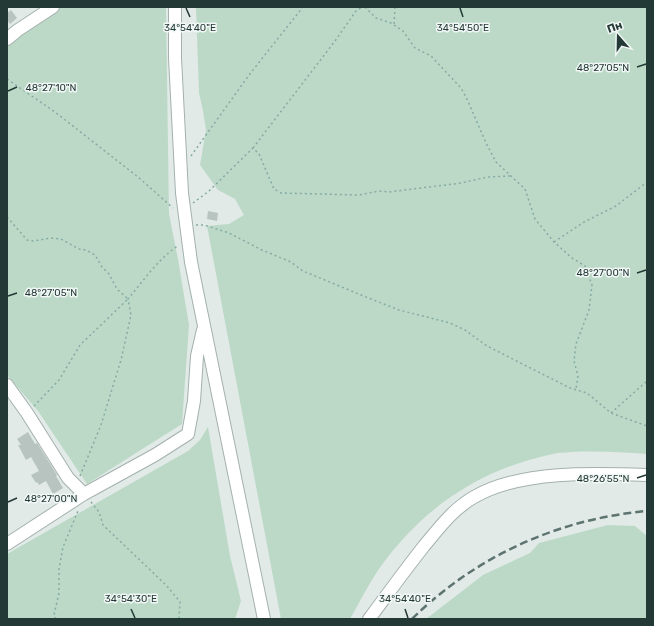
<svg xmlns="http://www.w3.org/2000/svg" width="654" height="626" font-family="Rubik,sans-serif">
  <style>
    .green { fill: #bcd9c8 }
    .building { fill: #b7c4c0 }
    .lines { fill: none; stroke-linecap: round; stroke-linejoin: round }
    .minor-casing { stroke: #a4b1ae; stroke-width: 14 }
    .path { stroke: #85aaa4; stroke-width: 1.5; stroke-dasharray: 2 3; stroke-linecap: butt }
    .minor { stroke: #fff; stroke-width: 12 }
    .rail { stroke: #5e7471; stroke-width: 2.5; stroke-dasharray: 8 4; stroke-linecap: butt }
    .ticks { fill: none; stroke: #233936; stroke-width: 1.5 }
    .ticks-label { font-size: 10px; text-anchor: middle; fill: #233936; stroke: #f1f7f5; stroke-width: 3; stroke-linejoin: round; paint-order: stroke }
  </style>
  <rect width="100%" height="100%" fill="#e1eae7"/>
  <!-- green -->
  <path class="green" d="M 60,7 L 166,7 L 169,214 L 178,259 L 189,325 L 182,424 L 87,484 L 38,411 L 7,375 L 7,46 L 33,25 Z
    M 196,7 L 647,7 L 647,454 C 622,452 597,451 571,452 C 566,453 559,452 553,454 C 482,469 428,504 384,562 C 371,579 361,600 350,619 L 281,619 L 207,226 L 229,224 L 244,215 L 235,199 L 218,190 L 200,165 L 206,130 L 203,111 L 199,93 Z
    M 208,427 L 230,556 L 241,601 L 235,619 L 7,619 L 7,554 L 188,451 L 200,440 Z
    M 608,525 L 635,526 L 647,536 L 647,619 L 426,619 L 483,575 L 530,553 L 539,543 Z"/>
  <!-- building -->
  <path class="building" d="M 11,10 L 17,18 L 10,24 L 7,20 L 7,13 Z
    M 208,211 L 218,213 L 217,221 L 207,219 Z
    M 28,432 L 35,444 L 37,443 L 57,475 L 56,476 L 63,488 L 53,494 L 46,481 L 39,485 L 37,482 L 36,483 L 31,475 L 39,471 L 31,457 L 26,460 L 18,445 L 21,445 L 17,439 Z"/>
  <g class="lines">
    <!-- minor casing -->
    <g class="minor-casing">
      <path id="minor" d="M 175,7 L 175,58 L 182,193 L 191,262 L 264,619
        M 7,39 L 18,30 L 53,7
        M 7,385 L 27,413 L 68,478 L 84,494
        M 7,544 L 84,494 L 155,455 L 188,434 L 194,401 L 197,356 L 203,330
        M 369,619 C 387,595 405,570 424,546 C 439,528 453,509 474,497 C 520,470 595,473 647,475"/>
    </g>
    <!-- path -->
    <path class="path" d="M 365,7 L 376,18 L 391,23 L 403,31 L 415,48 L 431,56 L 461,88 L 467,99 L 486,143 L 496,162 L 525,189 L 535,219 L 554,242 L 572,258 L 585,266 L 592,285 L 589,310 L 576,344 L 574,361 L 578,376 L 576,389
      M 394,24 L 395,7
      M 7,79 L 55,112 L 138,177 L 173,208
      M 253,148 L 335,41 L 356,11 L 362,7
      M 191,156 L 249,75 L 303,7
      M 193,203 L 209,191 L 253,148 L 259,154 L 274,189 L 281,193 L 359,195 L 379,191 L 389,192 L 461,183 L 488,177 L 511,176
      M 7,217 L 27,240 L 34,241 L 51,238 L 61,239 L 79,249 L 86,250 L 95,255 L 102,267 L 109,274 L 117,289 L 128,299 L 80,345 L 59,380 L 34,406
      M 196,225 L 204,225 L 229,233 L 262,250 L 291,262 L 303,271 L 366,297 L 399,310 L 450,323 L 465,330 L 487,346 L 570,388 L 587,393 L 611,413 L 647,426
      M 554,242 L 584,222 L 616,206 L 647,182
      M 611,413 L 647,381
      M 80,476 L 101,425 L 121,360 L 131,315 L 128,299 C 144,280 158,259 179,245
      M 91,502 L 99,512 L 103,525 L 167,586 L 180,602 L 179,619
      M 56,619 L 54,615 L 59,593 L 59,569 L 63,547 L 78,511"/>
    <!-- minor -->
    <use href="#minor" class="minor"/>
    <!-- rail -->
    <path class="rail" d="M 412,619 C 476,556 558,519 647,511"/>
  </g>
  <!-- ticks -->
  <path class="ticks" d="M 186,8 L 190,17M 460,8 L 463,17M 637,67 L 646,64M 8,91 L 17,87M 637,273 L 646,270M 8,296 L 17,293M 637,478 L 646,475M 8,502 L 17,498M 131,609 L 135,618M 405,609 L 408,618"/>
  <g class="ticks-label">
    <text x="190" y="31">34°54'40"E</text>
    <text x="463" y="31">34°54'50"E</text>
    <text x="603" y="71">48°27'05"N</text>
    <text x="51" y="91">48°27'10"N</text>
    <text x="603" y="276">48°27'00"N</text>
    <text x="51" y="296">48°27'05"N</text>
    <text x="603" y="482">48°26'55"N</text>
    <text x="51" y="502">48°27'00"N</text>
    <text x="131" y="602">34°54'30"E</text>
    <text x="405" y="602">34°54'40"E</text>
  </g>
  <!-- border -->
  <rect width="654" height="626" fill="none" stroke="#233936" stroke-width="16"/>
  <!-- north arrow -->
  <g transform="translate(618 36) rotate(340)" stroke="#f1f7f5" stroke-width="3" paint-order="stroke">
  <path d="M0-3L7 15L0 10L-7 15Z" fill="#233936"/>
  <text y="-6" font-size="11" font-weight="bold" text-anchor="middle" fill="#233936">Пн</text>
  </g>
</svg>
